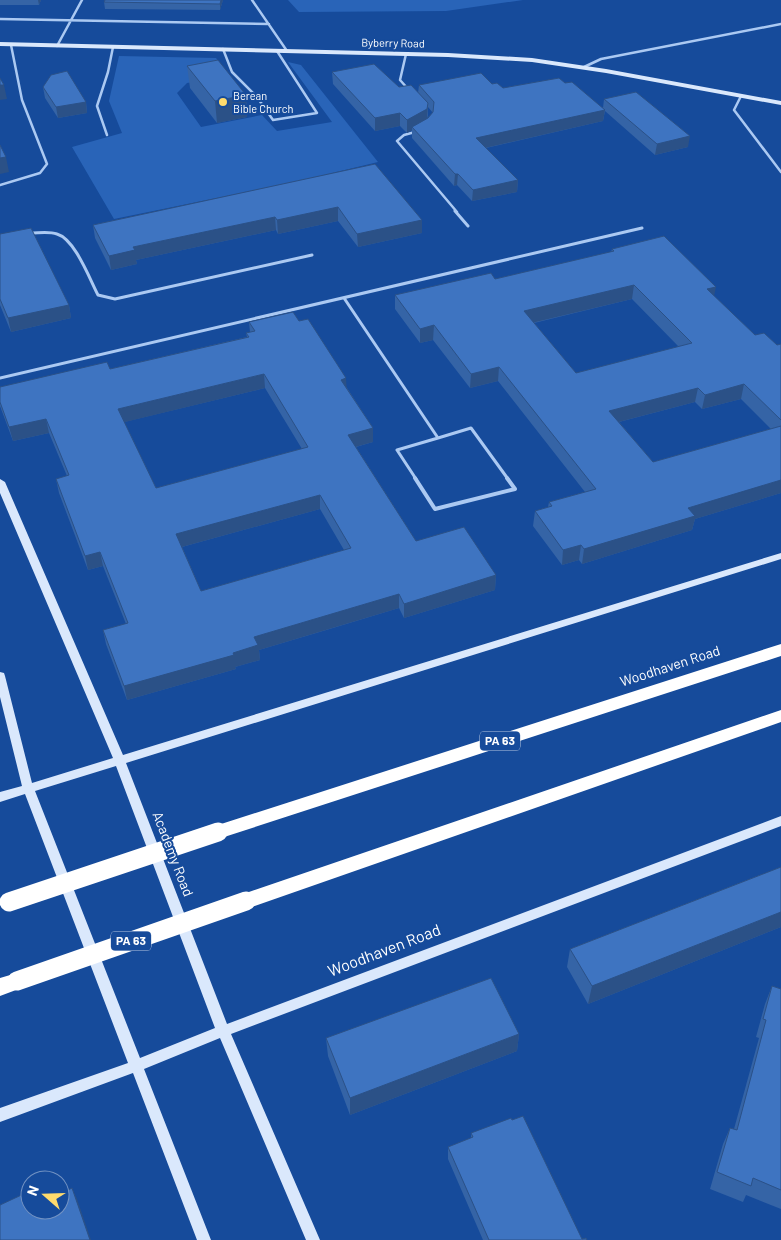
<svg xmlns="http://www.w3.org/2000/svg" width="781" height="1240" font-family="Barlow,sans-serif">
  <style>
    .green { fill: #2964b8 }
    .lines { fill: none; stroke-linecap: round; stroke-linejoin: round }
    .lane-far2 { stroke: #abc9f2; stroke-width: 2.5 }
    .lane-far1 { stroke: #abc9f2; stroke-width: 3 }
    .lane { stroke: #abc9f2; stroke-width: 4 }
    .secondary { fill: #dae8fc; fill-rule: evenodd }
    .highway { fill: #fff; fill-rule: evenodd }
    .highway-bridge { stroke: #fff; stroke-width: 19 }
    .wall { fill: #3564a6; fill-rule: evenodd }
    .shaded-wall { fill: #2b5187 }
    .building { fill: #3e74c1; stroke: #2b5187; fill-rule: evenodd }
    .poi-dot { fill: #ffdb6d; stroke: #164b9b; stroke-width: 2 }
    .labels { text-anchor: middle; stroke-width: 4; stroke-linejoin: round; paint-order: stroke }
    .far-street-label { font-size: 11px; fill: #fff; stroke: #164b9b }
    .far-poi-label { font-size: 11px; fill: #fff; stroke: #164b9b; text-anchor: start }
    .shield { fill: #164b9b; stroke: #b9c9e1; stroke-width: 1 }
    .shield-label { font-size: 12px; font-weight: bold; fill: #fff }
    .street-label { font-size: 14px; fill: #fff; stroke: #164b9b }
    .near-street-label { font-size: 16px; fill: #fff; stroke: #164b9b }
  </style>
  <rect width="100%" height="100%" fill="#164b9b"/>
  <!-- green -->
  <path class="green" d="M 288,0 L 523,0 L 446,11 L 299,12 Z
    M 119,56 L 216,58 L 229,76 L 187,83 L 177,93 L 201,127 L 262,115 L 277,131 L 332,122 L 288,62 L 301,65 L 378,162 L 291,183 L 114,219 L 72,147 L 122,133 L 109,101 Z"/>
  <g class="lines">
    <!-- lane-far2 -->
    <path class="lane-far2" d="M 252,0 L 287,51
      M 0,19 L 269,24
      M 57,46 L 82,0
      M 223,49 L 232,72 L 257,97 L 273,120 L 317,113 L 277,51
      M 406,54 L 400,80 L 409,90
      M 584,67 L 601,59 L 781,24
      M 741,96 L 734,110 L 781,172
      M 415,132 L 404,135 L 397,141 L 457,212
      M 107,135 L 97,106 L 108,72 L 113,47
      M 0,185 L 40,173 L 47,164 L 22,100 L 11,45"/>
    <!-- lane-far1 -->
    <path class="lane-far1" d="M 455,211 L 468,226
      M 30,233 C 39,233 49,231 57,234 C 75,239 90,280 98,295 L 115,299 L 312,255
      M 344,298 L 438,438
      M 0,378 L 642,228
      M 438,438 L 471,428 L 508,479
      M 416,479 L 397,450 L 438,438"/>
    <!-- lane -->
    <path class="lane" d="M 415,478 L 435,509 L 515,489 L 507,478"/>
    <!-- secondary -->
    <path class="secondary" d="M 0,42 L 448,53 L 532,58 L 606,69 L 781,101 L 781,105 L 606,73 L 532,62 L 448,57 L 0,46 Z
      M 0,479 L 5,482 L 123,755 L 781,553 L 781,559 L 126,763 L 227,1024 L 781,816 L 781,826 L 231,1034 L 320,1240 L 306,1240 L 220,1038 L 144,1069 L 211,1240 L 197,1240 L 133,1073 L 0,1122 L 0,1108 L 128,1063 L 25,794 L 0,802 L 0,792 L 22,786 L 0,697 L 0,672 L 4,673 L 5,676 L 32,783 L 113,758 L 0,493 ZM 116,766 L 215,1028 L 140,1058 L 35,791 Z"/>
    <!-- highway -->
    <path class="highway" d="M 781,644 L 781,656 L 218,839 L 212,837 L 209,832 L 212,827 L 218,825 Z
      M 781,710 L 781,722 L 246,909 L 240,906 L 237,901 L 240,896 L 246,893 Z
      M 17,973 L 24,975 L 26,981 L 24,987 L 0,996 L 0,978 Z"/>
    <!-- highway-bridge -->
    <path class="highway-bridge" d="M 9,902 L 218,832
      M 17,981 L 246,901"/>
  </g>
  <!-- wall -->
  <path class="wall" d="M 0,0 L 41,0 L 39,5 L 0,5 Z
    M 105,0 L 223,0 L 220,10 L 105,9 L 104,2 Z
    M 187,66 L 246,95 L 247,117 L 217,123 L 190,88 Z
    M 332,72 L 399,87 L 418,93 L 419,85 L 492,84 L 503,88 L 565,83 L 603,108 L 604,99 L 688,147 L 655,155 L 605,111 L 603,121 L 486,148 L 518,180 L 517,192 L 472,201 L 457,185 L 454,186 L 412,138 L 412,130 L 407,133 L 400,126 L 375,131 L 333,84 ZM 428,107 L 433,113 L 427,118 L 428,116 Z
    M 43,87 L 86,102 L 87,113 L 58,118 L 45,98 Z
    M 375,164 L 422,233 L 358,247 L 338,221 L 278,234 L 276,230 L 136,260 L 137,264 L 111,270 L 95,238 L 93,225 Z
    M 0,234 L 69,305 L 71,318 L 11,332 L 0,305 Z
    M 612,249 L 714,296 L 755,335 L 777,345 L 781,344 L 781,493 L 695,519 L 692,530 L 582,564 L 579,560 L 562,565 L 533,526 L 535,511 L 548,507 L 549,502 L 585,492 L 498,381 L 470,388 L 433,340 L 420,343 L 395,309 L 395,295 L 495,279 L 611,252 ZM 632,299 L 679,347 L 576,373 L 534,323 ZM 741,399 L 771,429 L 653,462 L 619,422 L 695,402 L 702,409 Z
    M 299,321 L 347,388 L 373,428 L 373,442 L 356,447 L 416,541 L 496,575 L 495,590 L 404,618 L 399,608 L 333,628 L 259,650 L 260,660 L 235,667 L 236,669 L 127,700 L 106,644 L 103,630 L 126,624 L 103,566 L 88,570 L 59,493 L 56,479 L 67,476 L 49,433 L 13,441 L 0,406 L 0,387 L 110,369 L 247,337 L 246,333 L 250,332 L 249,322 ZM 265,388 L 302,449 L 156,488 L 124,422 ZM 320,509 L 344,550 L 201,591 L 182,547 Z
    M 781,867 L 781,927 L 588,1004 L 567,967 L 570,949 Z
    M 772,986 L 781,989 L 781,1209 L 746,1195 L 743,1202 L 710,1189 L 723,1144 L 730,1128 L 734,1129 L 759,1038 L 756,1037 L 765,1004 Z
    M 519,1034 L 517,1051 L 350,1115 L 328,1056 L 326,1038 Z
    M 471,1133 L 582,1239 L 587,1240 L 483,1240 L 448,1159 L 448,1147 L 471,1138 Z"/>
  <!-- shaded-wall -->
  <path class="shaded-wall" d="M 38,0 L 41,0 L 39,5 Z
    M 221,0 L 223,0 L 220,10 L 220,4 Z
    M 0,85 L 4,85 L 7,99 L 0,100 Z
    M 246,95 L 247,117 L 217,123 L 215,101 Z
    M 86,102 L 87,113 L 58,118 L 56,107 Z
    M 428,103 L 427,122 L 412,127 L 412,130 L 407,133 L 407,120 Z
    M 605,110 L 603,121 L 476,150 L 476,138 Z
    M 400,113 L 400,126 L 375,131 L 375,118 Z
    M 690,136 L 688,147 L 655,155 L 657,144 Z
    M 6,157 L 9,172 L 0,174 L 0,158 Z
    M 455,174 L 458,174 L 457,185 L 454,186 Z
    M 518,180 L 517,192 L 472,201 L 473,190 Z
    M 338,207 L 338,221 L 278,234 L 277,220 Z
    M 275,217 L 276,230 L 136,260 L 137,264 L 111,270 L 109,256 L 133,247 Z
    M 422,220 L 422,233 L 358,247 L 357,234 Z
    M 634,285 L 632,299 L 523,325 L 524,311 Z
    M 716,287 L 713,301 L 707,289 Z
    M 69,305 L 71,318 L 11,332 L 8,318 Z
    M 434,325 L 433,340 L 420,343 L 420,329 Z
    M 499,367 L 498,381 L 470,388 L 471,374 Z
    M 264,374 L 265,388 L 121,423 L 118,409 Z
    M 346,378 L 347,392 L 341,380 Z
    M 744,384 L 741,399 L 702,409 L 705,395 Z
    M 698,388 L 695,402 L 607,425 L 609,411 Z
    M 46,419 L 49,433 L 13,441 L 9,427 Z
    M 373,428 L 373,442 L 348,449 L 348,435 Z
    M 781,480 L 781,493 L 695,519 L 692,530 L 582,564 L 584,549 L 688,508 Z
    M 320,495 L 320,509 L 178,548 L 176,534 Z
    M 581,545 L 579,560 L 562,565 L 563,550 Z
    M 100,552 L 103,566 L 88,570 L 85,556 Z
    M 496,575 L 495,590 L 404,618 L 404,604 Z
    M 399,594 L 399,608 L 259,650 L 260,660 L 235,667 L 236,669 L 127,700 L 124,686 L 233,653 L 254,637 Z
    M 781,912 L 781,927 L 588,1004 L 592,986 Z
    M 519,1034 L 517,1051 L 350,1115 L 350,1098 Z
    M 72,1188 L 77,1199 L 91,1240 L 90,1240 Z"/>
  <!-- building -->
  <path class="building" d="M 105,0 L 221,0 L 220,4 L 104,2 Z
    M 218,60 L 246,95 L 215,101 L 187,66 Z
    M 374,64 L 399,87 L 411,85 L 428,103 L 427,109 L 407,120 L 400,113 L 375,118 L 332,72 Z
    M 67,71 L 86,102 L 56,107 L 43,87 L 51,75 Z
    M 481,73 L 492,84 L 497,83 L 503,88 L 559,78 L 565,83 L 572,82 L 605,110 L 476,138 L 518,180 L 473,190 L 458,174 L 455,174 L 412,127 L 428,118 L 433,112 L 434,102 L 419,85 Z
    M 0,78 L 4,85 L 0,85 Z
    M 636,92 L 690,136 L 657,144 L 604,99 Z
    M 0,145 L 6,157 L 0,158 Z
    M 375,164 L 422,220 L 357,234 L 338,207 L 277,220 L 275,217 L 133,247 L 135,250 L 109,256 L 93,225 Z
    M 31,228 L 69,305 L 8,318 L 0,299 L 0,234 Z
    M 664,236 L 716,287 L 707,289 L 755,335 L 764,333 L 777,345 L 781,344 L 781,420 L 744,384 L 705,395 L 698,388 L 609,411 L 653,462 L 781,426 L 781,480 L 688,508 L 695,516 L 584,549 L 581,545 L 563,550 L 535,511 L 552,506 L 549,502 L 596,489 L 499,367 L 471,374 L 434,325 L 420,329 L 395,295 L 491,273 L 495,279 L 614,251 L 612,249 ZM 634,285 L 692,343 L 576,373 L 524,311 Z
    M 293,312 L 299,321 L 308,319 L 346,378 L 341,380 L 373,428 L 348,435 L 416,541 L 464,527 L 496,575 L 404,604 L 399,594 L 254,637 L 258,645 L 233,653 L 234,655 L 124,686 L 103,630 L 128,623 L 100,552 L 85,556 L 56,479 L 69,475 L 46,419 L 9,427 L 0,402 L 0,387 L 107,362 L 110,369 L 249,337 L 246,333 L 255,331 L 249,322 ZM 264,374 L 308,447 L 156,488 L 118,409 ZM 320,495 L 351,548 L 201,591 L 176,534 Z
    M 781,867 L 781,912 L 592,986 L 570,949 Z
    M 491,978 L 519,1034 L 350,1098 L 326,1038 Z
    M 772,986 L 781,989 L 781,1190 L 753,1178 L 751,1186 L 717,1172 L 730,1128 L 737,1130 L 766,1020 L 763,1019 Z
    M 523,1116 L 582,1239 L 586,1238 L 587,1240 L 489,1240 L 448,1147 L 473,1137 L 471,1133 L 511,1118 L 512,1120 Z
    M 72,1188 L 90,1240 L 0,1240 L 0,1205 L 30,1191 L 30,1210 L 60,1210 L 60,1194 Z"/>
  <!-- markers -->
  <circle class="poi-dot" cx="223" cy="102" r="5"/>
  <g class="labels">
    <!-- far-street labels -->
    <g class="far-street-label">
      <text transform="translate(393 43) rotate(1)" y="4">Byberry Road</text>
    </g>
    <!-- far-poi labels -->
    <g class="far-poi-label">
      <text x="233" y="100">Berean<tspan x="233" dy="13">Bible Church</tspan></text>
    </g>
    <!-- shield labels -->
    <g class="shield">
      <rect x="480" y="731.5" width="40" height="19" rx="4"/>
      <rect x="111" y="931.5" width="40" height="19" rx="4"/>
    </g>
    <g class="shield-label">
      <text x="500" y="745">PA 63</text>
      <text x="131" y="945">PA 63</text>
    </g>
    <!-- street labels -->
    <g class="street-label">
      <text transform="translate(670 666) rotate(-18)" y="5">Woodhaven Road</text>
      <text transform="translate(173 854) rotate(69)" y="5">Academy Road</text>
    </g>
    <!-- near-street labels -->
    <g class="near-street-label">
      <text transform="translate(384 950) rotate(-21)" y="6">Woodhaven Road</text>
    </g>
  </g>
  <!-- north arrow -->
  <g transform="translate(45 1195) rotate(290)"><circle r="24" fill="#164b9b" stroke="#7393c3"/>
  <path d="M0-4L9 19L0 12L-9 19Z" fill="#ffdb6d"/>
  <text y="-8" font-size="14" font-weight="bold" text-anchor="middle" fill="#ffffff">N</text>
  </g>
</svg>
